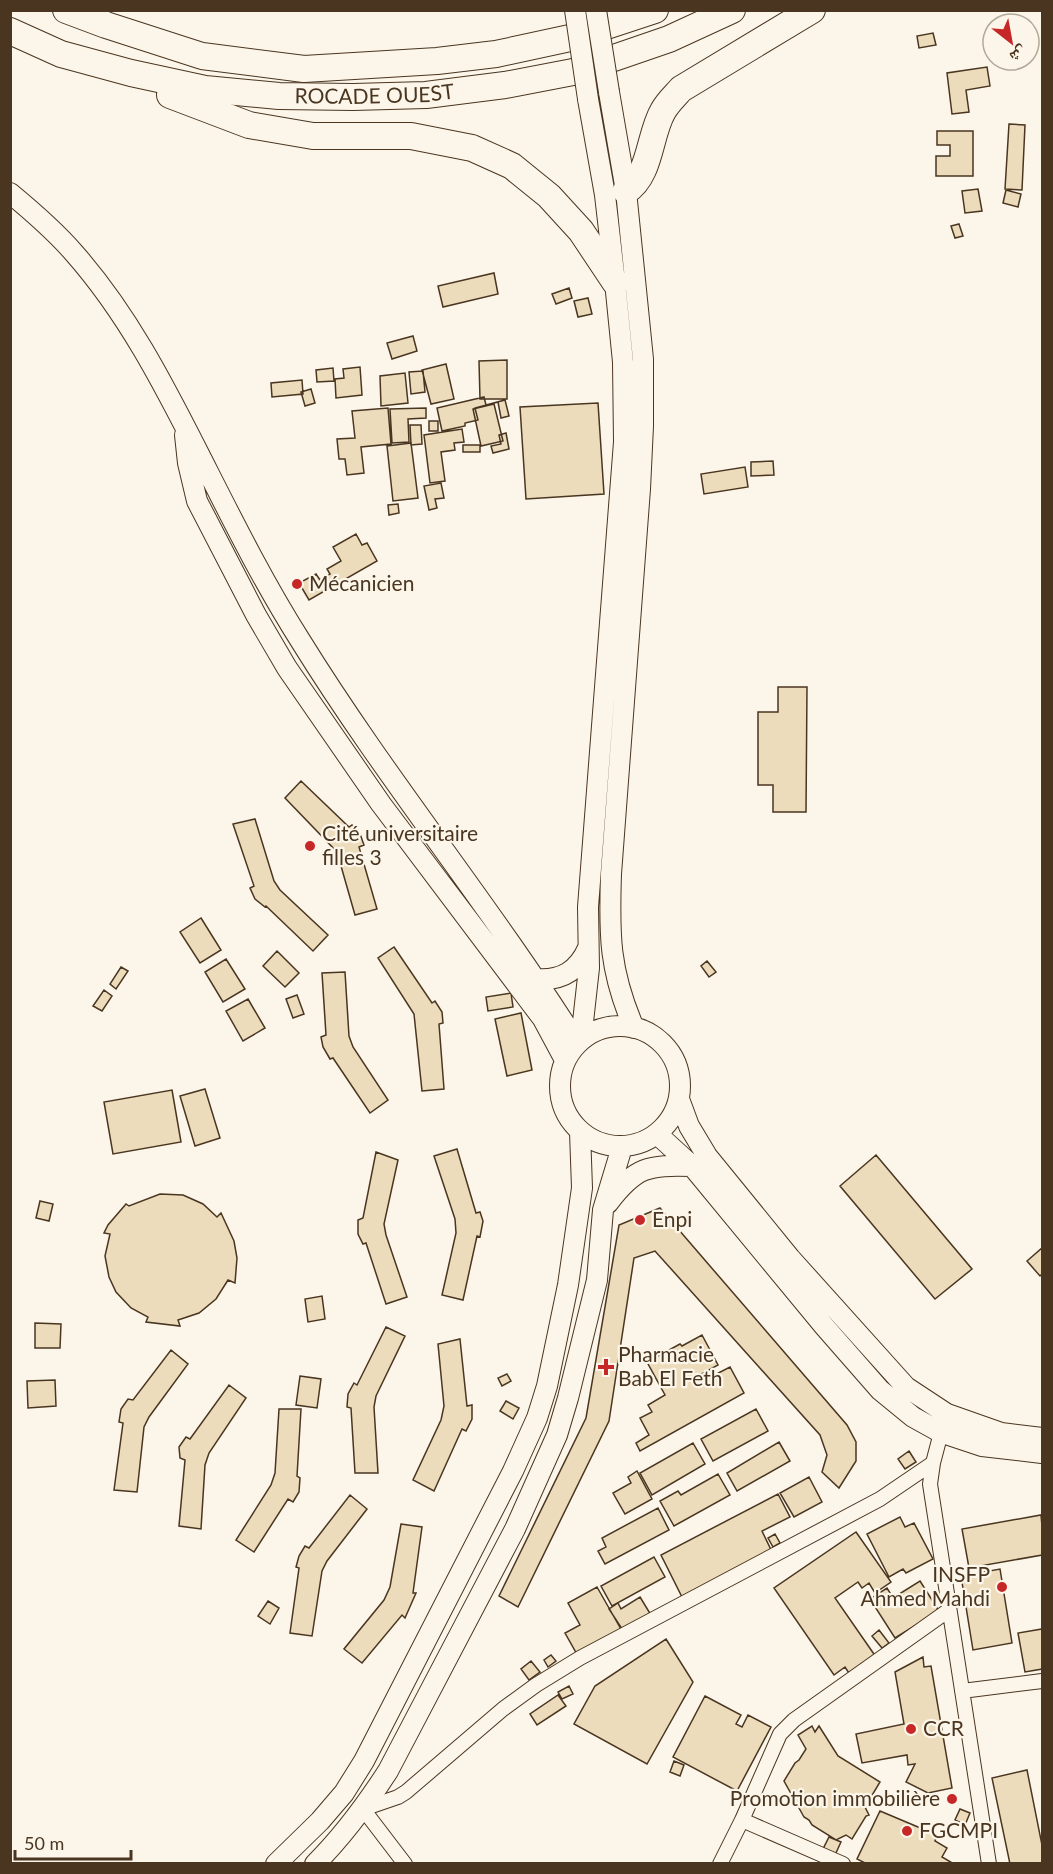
<svg xmlns="http://www.w3.org/2000/svg" width="1053" height="1874" font-family="Lato,'Noto Naskh Arabic',sans-serif">
  <style>
    .building { fill: #ecdcbc; stroke: #4a3520; stroke-width: 1.5 }
    .lines { fill: none; stroke-linecap: round; stroke-linejoin: round }
    .street-casing { stroke: #4a3520; stroke-width: 16 }
    .secondary-casing { stroke: #4a3520; stroke-width: 22 }
    .highway-casing { stroke: #4a3520; stroke-width: 28 }
    .street { stroke: #fbf6e9; stroke-width: 14 }
    .secondary { stroke: #fbf6e9; stroke-width: 20 }
    .highway { stroke: #fbf6e9; stroke-width: 26 }
    .secondary-bridge-casing { stroke: #4a3520; stroke-width: 22; stroke-linecap: butt }
    .secondary-bridge { stroke: #fbf6e9; stroke-width: 20 }
    .poi-dot { fill: #c62828; stroke: #fbf6e9; stroke-width: 2 }
    .labels { text-anchor: middle; stroke-width: 4.5; stroke-linejoin: round; paint-order: stroke }
    .street-label { font-size: 21px; fill: #4a3520; stroke: #fbf6e9 }
    .poi-label { font-size: 21px; fill: #4a3520; stroke: #fbf6e9; text-anchor: start }
  </style>
  <rect width="100%" height="100%" fill="#fbf6e9"/>
  <!-- building -->
  <path class="building" d="M 933,33 L 936,45 L 919,48 L 917,36 Z
    M 987,67 L 990,86 L 966,90 L 969,112 L 952,114 L 947,73 Z
    M 1009,124 L 1025,125 L 1022,190 L 1005,189 Z
    M 937,131 L 973,131 L 973,176 L 936,176 L 936,156 L 950,156 L 950,145 L 937,145 Z
    M 978,189 L 982,211 L 965,213 L 962,191 Z
    M 1006,190 L 1021,194 L 1018,207 L 1003,203 Z
    M 959,224 L 963,236 L 955,238 L 951,226 Z
    M 494,273 L 498,294 L 443,307 L 438,286 Z
    M 569,288 L 572,298 L 556,304 L 552,294 Z
    M 588,298 L 592,314 L 578,317 L 574,301 Z
    M 413,336 L 417,351 L 392,359 L 387,343 Z
    M 507,360 L 507,399 L 480,399 L 479,361 Z
    M 446,364 L 454,399 L 431,404 L 422,370 Z
    M 360,367 L 362,395 L 336,398 L 335,379 L 344,378 L 343,369 Z
    M 333,368 L 334,381 L 317,382 L 316,370 Z
    M 423,371 L 425,392 L 411,394 L 409,372 Z
    M 405,373 L 408,403 L 381,406 L 380,376 Z
    M 302,380 L 303,394 L 272,397 L 271,383 Z
    M 311,389 L 315,403 L 305,406 L 301,392 Z
    M 484,397 L 486,405 L 505,400 L 509,416 L 501,418 L 498,402 L 475,408 L 478,420 L 465,423 L 465,426 L 442,431 L 437,408 Z
    M 598,403 L 604,494 L 526,499 L 520,407 Z
    M 494,404 L 503,441 L 481,446 L 473,409 Z
    M 388,408 L 391,444 L 361,447 L 364,473 L 347,475 L 345,459 L 339,459 L 337,439 L 355,438 L 352,411 Z
    M 426,408 L 426,418 L 408,419 L 409,442 L 392,443 L 390,409 Z
    M 429,421 L 438,421 L 438,431 L 429,431 Z
    M 410,425 L 421,425 L 422,444 L 411,445 Z
    M 462,429 L 464,442 L 454,443 L 455,450 L 441,452 L 445,481 L 430,483 L 424,435 Z
    M 506,433 L 509,449 L 493,453 L 491,446 L 501,444 L 499,435 Z
    M 411,443 L 418,498 L 393,501 L 387,446 Z
    M 463,445 L 480,445 L 480,452 L 463,452 Z
    M 773,461 L 774,475 L 751,476 L 751,462 Z
    M 745,467 L 748,487 L 704,494 L 701,474 Z
    M 441,483 L 444,498 L 435,499 L 437,508 L 429,510 L 424,486 Z
    M 398,504 L 399,513 L 389,515 L 388,505 Z
    M 356,534 L 362,545 L 367,543 L 377,561 L 309,600 L 299,583 L 316,574 L 320,580 L 330,574 L 327,569 L 341,561 L 333,547 Z
    M 778,687 L 807,687 L 806,812 L 773,812 L 773,785 L 758,785 L 758,712 L 778,712 Z
    M 301,781 L 349,827 L 352,825 L 360,834 L 364,845 L 359,847 L 377,909 L 355,915 L 337,852 L 285,798 Z
    M 255,819 L 274,881 L 280,890 L 328,935 L 313,951 L 266,906 L 265,907 L 255,899 L 250,888 L 254,886 L 233,824 Z
    M 201,918 L 221,950 L 200,963 L 180,932 Z
    M 394,947 L 432,1003 L 435,1001 L 442,1012 L 443,1023 L 439,1024 L 444,1089 L 422,1091 L 414,1014 L 378,958 Z
    M 277,951 L 299,973 L 285,987 L 263,966 Z
    M 226,959 L 245,989 L 223,1002 L 205,972 Z
    M 707,961 L 716,972 L 709,977 L 701,966 Z
    M 121,967 L 128,971 L 116,989 L 110,984 Z
    M 345,972 L 349,1036 L 353,1047 L 388,1100 L 370,1113 L 333,1058 L 330,1059 L 323,1047 L 321,1037 L 326,1035 L 322,973 Z
    M 104,990 L 112,996 L 102,1011 L 93,1006 Z
    M 511,993 L 513,1007 L 488,1011 L 486,997 Z
    M 297,995 L 304,1014 L 293,1018 L 286,999 Z
    M 248,999 L 265,1028 L 243,1041 L 226,1011 Z
    M 521,1013 L 532,1070 L 507,1076 L 495,1019 Z
    M 205,1089 L 220,1138 L 195,1146 L 180,1096 Z
    M 172,1090 L 181,1142 L 113,1154 L 104,1102 Z
    M 457,1149 L 476,1213 L 480,1212 L 483,1221 L 480,1237 L 477,1236 L 463,1300 L 442,1295 L 456,1233 L 455,1219 L 434,1156 Z
    M 376,1152 L 398,1160 L 384,1224 L 386,1235 L 407,1297 L 386,1304 L 366,1243 L 363,1244 L 358,1234 L 358,1220 L 363,1218 Z
    M 876,1155 L 972,1269 L 935,1299 L 840,1186 Z
    M 160,1194 L 183,1195 L 203,1204 L 217,1217 L 221,1213 L 234,1241 L 237,1258 L 235,1283 L 228,1280 L 216,1299 L 199,1313 L 178,1320 L 180,1326 L 146,1322 L 148,1317 L 131,1308 L 116,1292 L 109,1277 L 105,1256 L 110,1234 L 104,1233 L 108,1225 L 126,1204 L 129,1206 Z
    M 40,1201 L 53,1204 L 49,1221 L 36,1218 Z
    M 660,1208 L 847,1425 L 856,1442 L 856,1461 L 839,1488 L 822,1472 L 827,1455 L 820,1435 L 655,1251 L 634,1258 L 609,1421 L 518,1607 L 499,1596 L 586,1418 L 619,1225 Z
    M 1042,1248 L 1042,1274 L 1040,1276 L 1027,1261 Z
    M 322,1296 L 325,1319 L 308,1322 L 305,1299 Z
    M 35,1323 L 61,1324 L 60,1348 L 35,1348 Z
    M 386,1327 L 405,1336 L 376,1396 L 374,1407 L 378,1473 L 355,1473 L 351,1408 L 347,1407 L 348,1394 L 354,1383 L 357,1385 Z
    M 702,1335 L 718,1365 L 698,1376 L 701,1382 L 730,1367 L 744,1393 L 640,1451 L 636,1443 L 649,1435 L 640,1418 L 652,1412 L 648,1405 L 665,1395 L 647,1362 L 680,1344 L 682,1346 Z
    M 460,1339 L 467,1406 L 472,1405 L 472,1419 L 466,1431 L 462,1429 L 434,1491 L 413,1480 L 441,1420 L 444,1406 L 438,1344 Z
    M 171,1350 L 188,1364 L 149,1417 L 144,1427 L 137,1492 L 114,1490 L 123,1423 L 119,1422 L 121,1409 L 128,1399 L 133,1400 Z
    M 507,1374 L 511,1381 L 502,1386 L 498,1378 Z
    M 300,1376 L 321,1379 L 317,1408 L 296,1405 Z
    M 55,1380 L 56,1406 L 28,1408 L 27,1381 Z
    M 229,1385 L 246,1398 L 209,1453 L 205,1465 L 201,1529 L 179,1526 L 185,1460 L 180,1458 L 179,1447 L 186,1437 L 190,1439 Z
    M 506,1401 L 519,1408 L 513,1419 L 500,1411 Z
    M 279,1409 L 301,1409 L 297,1476 L 300,1478 L 299,1492 L 293,1502 L 288,1499 L 254,1552 L 236,1540 L 271,1485 L 275,1473 Z
    M 756,1409 L 768,1431 L 713,1461 L 701,1439 Z
    M 779,1442 L 790,1461 L 737,1491 L 727,1473 Z
    M 693,1443 L 705,1464 L 652,1495 L 640,1473 Z
    M 909,1451 L 916,1462 L 905,1469 L 898,1459 Z
    M 637,1471 L 652,1499 L 625,1514 L 613,1493 L 631,1483 L 628,1477 Z
    M 718,1474 L 730,1495 L 674,1526 L 660,1501 L 678,1491 L 681,1495 Z
    M 809,1477 L 822,1502 L 794,1517 L 780,1493 Z
    M 778,1494 L 790,1517 L 762,1531 L 773,1554 L 684,1601 L 661,1555 Z
    M 350,1495 L 367,1509 L 327,1561 L 322,1571 L 312,1636 L 290,1633 L 299,1568 L 296,1567 L 299,1556 L 305,1546 L 309,1548 Z
    M 658,1508 L 669,1530 L 605,1564 L 598,1551 L 606,1547 L 602,1538 Z
    M 1041,1515 L 1042,1526 L 1042,1555 L 969,1568 L 962,1529 Z
    M 900,1517 L 905,1527 L 914,1523 L 933,1559 L 906,1573 L 903,1569 L 889,1577 L 867,1534 Z
    M 401,1524 L 422,1527 L 413,1593 L 416,1593 L 405,1618 L 402,1615 L 362,1663 L 344,1649 L 384,1600 L 390,1587 Z
    M 856,1532 L 891,1582 L 875,1593 L 869,1583 L 862,1588 L 858,1582 L 835,1598 L 876,1657 L 853,1679 L 845,1667 L 834,1675 L 774,1588 Z
    M 775,1534 L 780,1543 L 773,1547 L 768,1538 Z
    M 654,1557 L 665,1577 L 612,1606 L 601,1586 Z
    M 1000,1569 L 1012,1643 L 973,1650 L 961,1576 Z
    M 920,1581 L 939,1611 L 895,1638 L 870,1599 L 887,1588 L 893,1598 Z
    M 597,1587 L 622,1631 L 578,1656 L 565,1633 L 580,1625 L 568,1603 Z
    M 640,1597 L 651,1615 L 624,1632 L 609,1609 L 618,1603 L 621,1609 Z
    M 268,1601 L 279,1608 L 270,1624 L 258,1616 Z
    M 1042,1629 L 1042,1669 L 1025,1672 L 1018,1633 Z
    M 879,1630 L 889,1643 L 882,1648 L 872,1636 Z
    M 666,1639 L 693,1682 L 647,1764 L 574,1724 L 595,1686 Z
    M 551,1655 L 556,1661 L 548,1667 L 544,1660 Z
    M 923,1657 L 924,1667 L 931,1666 L 952,1788 L 928,1793 L 906,1782 L 915,1764 L 908,1765 L 907,1755 L 862,1763 L 856,1734 L 904,1724 L 895,1672 Z
    M 531,1661 L 540,1672 L 529,1680 L 521,1669 Z
    M 569,1686 L 573,1694 L 562,1699 L 558,1692 Z
    M 558,1695 L 566,1706 L 537,1725 L 530,1714 Z
    M 705,1696 L 741,1715 L 736,1724 L 742,1727 L 748,1715 L 771,1727 L 737,1791 L 673,1757 Z
    M 812,1726 L 815,1732 L 819,1726 L 838,1756 L 880,1782 L 865,1807 L 869,1815 L 866,1816 L 852,1839 L 846,1835 L 836,1840 L 812,1825 L 809,1820 L 804,1817 L 784,1781 L 795,1763 L 799,1760 L 806,1749 L 798,1735 Z
    M 674,1761 L 684,1765 L 680,1776 L 670,1772 Z
    M 1027,1770 L 1042,1845 L 1042,1864 L 1010,1864 L 992,1778 Z
    M 960,1809 L 970,1813 L 965,1825 L 955,1820 Z
    M 880,1811 L 937,1835 L 935,1841 L 947,1848 L 942,1857 L 954,1864 L 867,1864 L 857,1859 Z
    M 829,1837 L 841,1842 L 835,1855 L 823,1849 Z"/>
  <g class="lines">
    <!-- street casing -->
    <g class="street-casing">
      <path id="street" d="M 943,1425 L 933,1463 L 930,1484 L 989,1864
        M 962,1691 L 1042,1681
        M 405,1864 L 363,1809 L 398,1797 L 406,1792 L 503,1709 L 536,1685 L 580,1658 L 880,1499 L 933,1463
        M 720,1864 L 742,1820
        M 843,1864 L 742,1820 L 780,1734 L 794,1720 L 949,1610"/>
    </g>
    <!-- secondary casing -->
    <g class="secondary-casing">
      <path id="secondary" d="M 609,92 L 626,191 L 643,359 L 643,426 L 640,489 L 611,874 C 609,935 609,970 634,1028
        M 10,193 C 33,212 55,231 74,253 C 127,313 163,383 199,454 C 231,517 262,580 300,640 C 386,779 490,905 577,1043
        M 185,435 L 188,463 L 197,501 L 256,615 L 287,668 L 381,804 L 543,1019 L 565,1060
        M 536,979 C 561,981 578,971 588,948
        M560 1086a60 60 0 1 1 120 0a60 60 0 1 1-120 0Z
        M 581,1040 L 589,968 L 588,907 L 624,442 L 623,362 L 615,282 L 605,195 L 588,99
        M 679,1099 L 689,1126 L 707,1156 L 790,1258 L 906,1387 L 947,1414 L 1001,1433 L 1042,1438
        M 657,1134 L 692,1166 L 824,1326 L 880,1390 L 913,1417 L 940,1432 L 982,1446 L 1042,1453
        M 608,1203 C 636,1166 648,1165 692,1166
        M 276,1864 L 320,1821 L 344,1793 L 364,1761 L 513,1471 L 537,1418 L 547,1386 L 568,1285 L 582,1188 L 580,1132
        M 315,1864 C 344,1835 366,1805 388,1771 L 515,1529 L 557,1435 L 568,1398 L 597,1280 L 603,1210 L 622,1147"/>
    </g>
    <!-- highway casing -->
    <g class="highway-casing">
      <g id="highway">
        <path d="M 66,10 L 106,25 L 202,56 L 304,69 L 437,61 L 496,54 L 570,38 L 655,10"/>
        <path id="s1" d="M 10,31 L 61,54 L 131,73 L 205,89 L 279,96 L 353,97 L 426,95 L 505,85 L 573,72 L 669,39 L 732,10"/>
        <path d="M 170,95 L 249,125 L 313,136 L 411,136 L 472,148 L 512,166 L 549,196 L 581,231 L 615,282"/>
        <path d="M 626,191 C 651,175 649,135 663,111 C 668,102 675,96 681,89 L 812,10"/>
      </g>
    </g>
    <!-- street -->
    <use href="#street" class="street"/>
    <!-- secondary -->
    <use href="#secondary" class="secondary"/>
    <!-- highway -->
    <use href="#highway" class="highway"/>
    <!-- secondary-bridge casing -->
    <g class="secondary-bridge-casing">
      <path id="secondary-bridge" d="M 575,10 L 588,99
        M 596,10 L 609,92"/>
    </g>
    <!-- secondary-bridge -->
    <use href="#secondary-bridge" class="secondary-bridge"/>
  </g>
  <!-- markers -->
  <g class="poi-dot">
    <circle cx="297" cy="584" r="6"/>
    <circle cx="310" cy="846" r="6"/>
    <circle cx="640" cy="1220" r="6"/>
    <path d="M603 1358h6v6h6v6h-6v6h-6v-6h-6v-6h6z"/>
    <circle cx="1002" cy="1587" r="6"/>
    <circle cx="911" cy="1729" r="6"/>
    <circle cx="952" cy="1799" r="6"/>
    <circle cx="907" cy="1831" r="6"/>
  </g>
  <g class="labels">
    <!-- street labels -->
    <g class="street-label">
      <text dy="7" stroke="none"><textPath href="#s1" startOffset="374">ROCADE OUEST</textPath></text>
    </g>
    <!-- poi labels -->
    <g class="poi-label">
      <text x="309" y="591">Mécanicien</text>
      <text x="322" y="841">Cité universitaire<tspan x="322" dy="24">filles 3</tspan></text>
      <text x="652" y="1227">Enpi</text>
      <text x="618" y="1362">Pharmacie<tspan x="618" dy="24">Bab El Feth</tspan></text>
      <text x="990" y="1582" text-anchor="end">INSFP<tspan x="990" dy="24">Ahmed Mahdi</tspan></text>
      <text x="923" y="1736">CCR</text>
      <text x="940" y="1806" text-anchor="end">Promotion immobilière</text>
      <text x="919" y="1838">FGCMPI</text>
    </g>
  </g>
  <!-- border -->
  <rect width="1053" height="1874" fill="none" stroke="#4a3520" stroke-width="24"/>
  <!-- north arrow -->
  <g transform="translate(1011 42) rotate(149)"><circle r="28" fill="#fbf6e9" stroke="#b4a999" stroke-width="1.5"/>
  <path d="M0-4.5L10 22L0 15L-10 22Z" fill="#c62828"/>
  <text y="-9" font-size="16" font-weight="bold" text-anchor="middle" fill="#4a3520">ش</text>
  </g>
  <!-- scale -->
  <path d="M15 1850v9h116v-9" fill="none" stroke="#4a3520" stroke-width="3"/>
  <text x="24" y="1850" font-size="18" fill="#4a3520" stroke="#fbf6e9" stroke-width="4.5" paint-order="stroke">50 m</text>
</svg>
